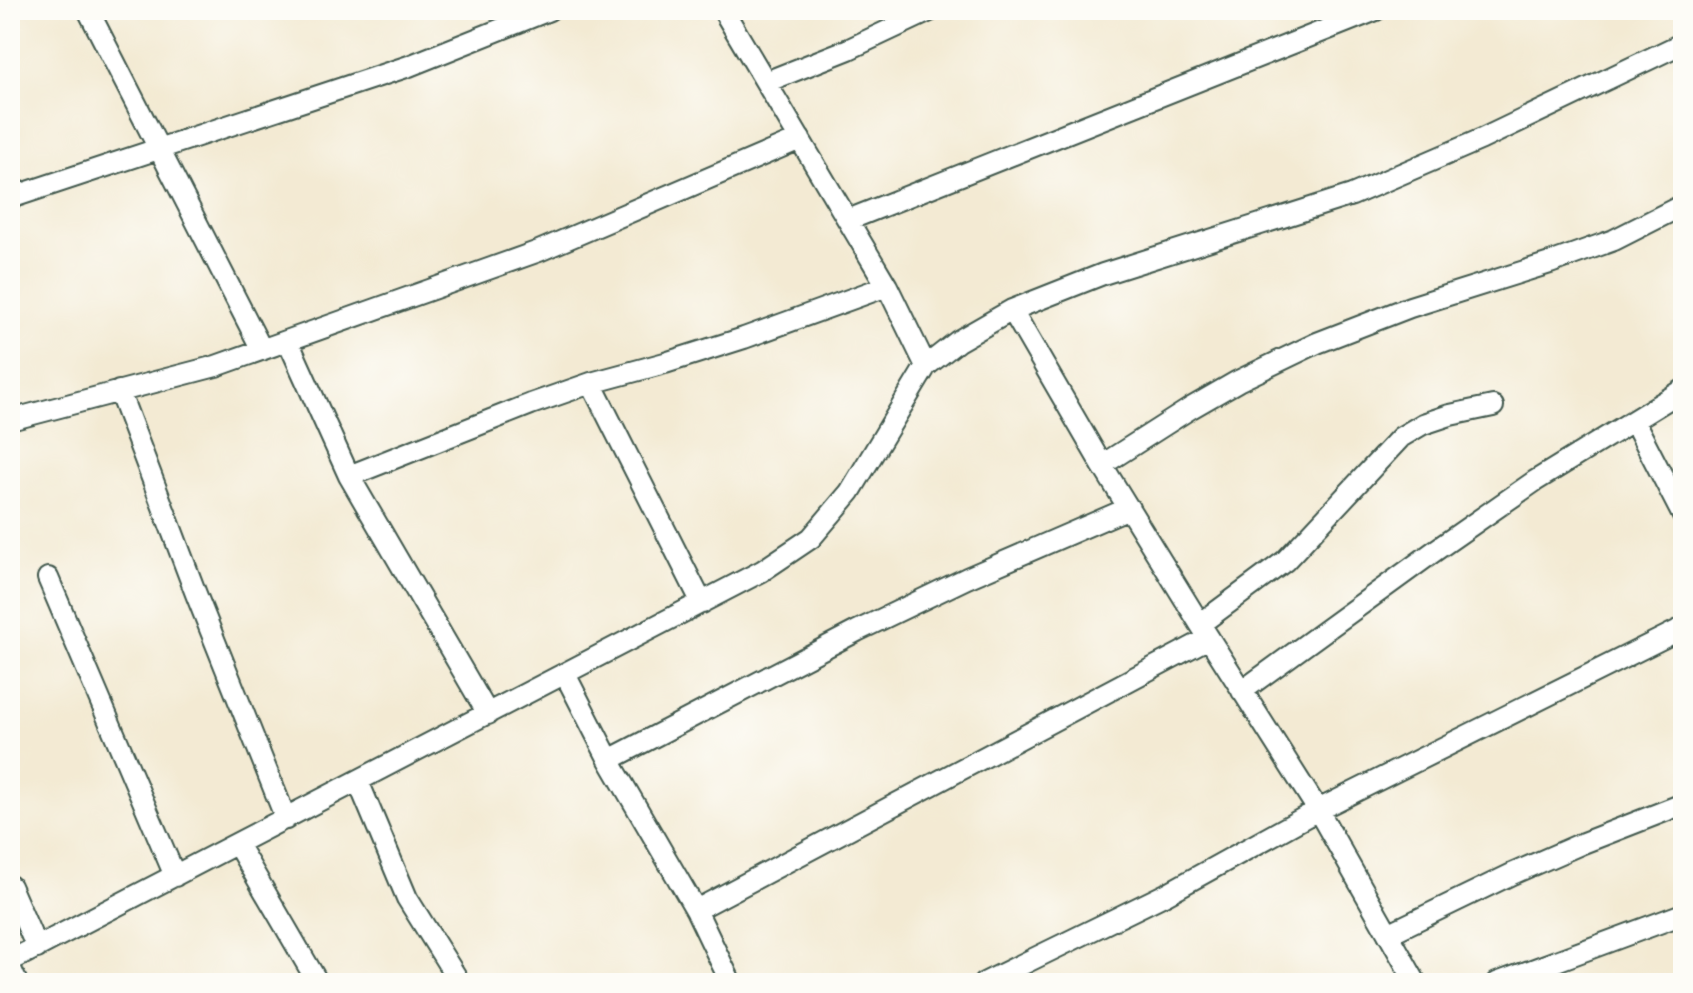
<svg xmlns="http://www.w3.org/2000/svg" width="1693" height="993" font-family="'EB Garamond',serif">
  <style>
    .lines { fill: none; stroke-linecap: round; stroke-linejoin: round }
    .street-casing { stroke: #3f574c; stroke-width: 24 }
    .street { stroke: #fff; stroke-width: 20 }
  </style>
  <rect width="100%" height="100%" fill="#fdfcf7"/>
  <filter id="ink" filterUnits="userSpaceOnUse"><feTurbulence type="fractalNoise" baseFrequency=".0125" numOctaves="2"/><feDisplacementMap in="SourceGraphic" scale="16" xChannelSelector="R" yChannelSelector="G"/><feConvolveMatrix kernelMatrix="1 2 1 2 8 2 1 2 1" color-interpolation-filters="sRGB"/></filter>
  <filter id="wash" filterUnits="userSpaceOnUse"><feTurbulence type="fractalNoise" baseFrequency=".006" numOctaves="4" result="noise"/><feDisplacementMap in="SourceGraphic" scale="32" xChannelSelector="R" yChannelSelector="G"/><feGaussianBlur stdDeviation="1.8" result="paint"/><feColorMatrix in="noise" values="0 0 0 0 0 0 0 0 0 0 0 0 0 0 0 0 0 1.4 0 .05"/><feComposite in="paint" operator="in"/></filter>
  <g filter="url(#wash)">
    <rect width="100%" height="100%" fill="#f3ead3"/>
  </g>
  <g filter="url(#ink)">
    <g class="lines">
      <!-- street casing -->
      <g class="street-casing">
        <path id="street" d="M 88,10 L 262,350
          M 723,10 L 887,286 L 926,366
          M 766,82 L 849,49 L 932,10
          M 10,198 L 409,66 L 549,10
          M 848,220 L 1376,10
          M 1012,310 L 1102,465 L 1200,624 L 1318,810 L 1416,983
          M 288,341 L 349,476 L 488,714
          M 591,383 L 702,603
          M 119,391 L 196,594 L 286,819
          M 10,420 L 216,366 L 539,251 L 800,139
          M 1634,421 L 1683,516
          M 1102,465 L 1191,408 L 1238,381 L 1317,343 L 1410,307 L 1550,263 L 1614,240 L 1683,205
          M 349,476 L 531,404 L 591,383 L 665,363 L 744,338 L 887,286
          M 48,578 L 175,876
          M 1200,624 L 1285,561 L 1401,437 L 1423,424 L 1450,415 L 1493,406
          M 565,674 L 609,760 L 696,910 L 1209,638
          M 1242,691 L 1436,550 L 1535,481 L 1683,390
          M 609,760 L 857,631 L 967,578 L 1129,508
          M 358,781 L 407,898 L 460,983
          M 237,844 L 318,983
          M 10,886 L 37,948
          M 696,910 L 731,983
          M 1388,934 L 1512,874 L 1583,843 L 1683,804
          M 10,961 L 762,571 L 811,538 L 850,492 L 926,366 L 958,341 L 1012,310 L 1103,274 L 1352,195 L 1482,139 L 1683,43
          M 10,967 L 17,983
          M 984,983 L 1166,894 L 1318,810 L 1683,628
          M 1497,983 L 1683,914"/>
      </g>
      <!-- street -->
      <use href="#street" class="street"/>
    </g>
  </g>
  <!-- margin -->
  <rect width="1693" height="993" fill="none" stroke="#fdfcf7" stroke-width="40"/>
</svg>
